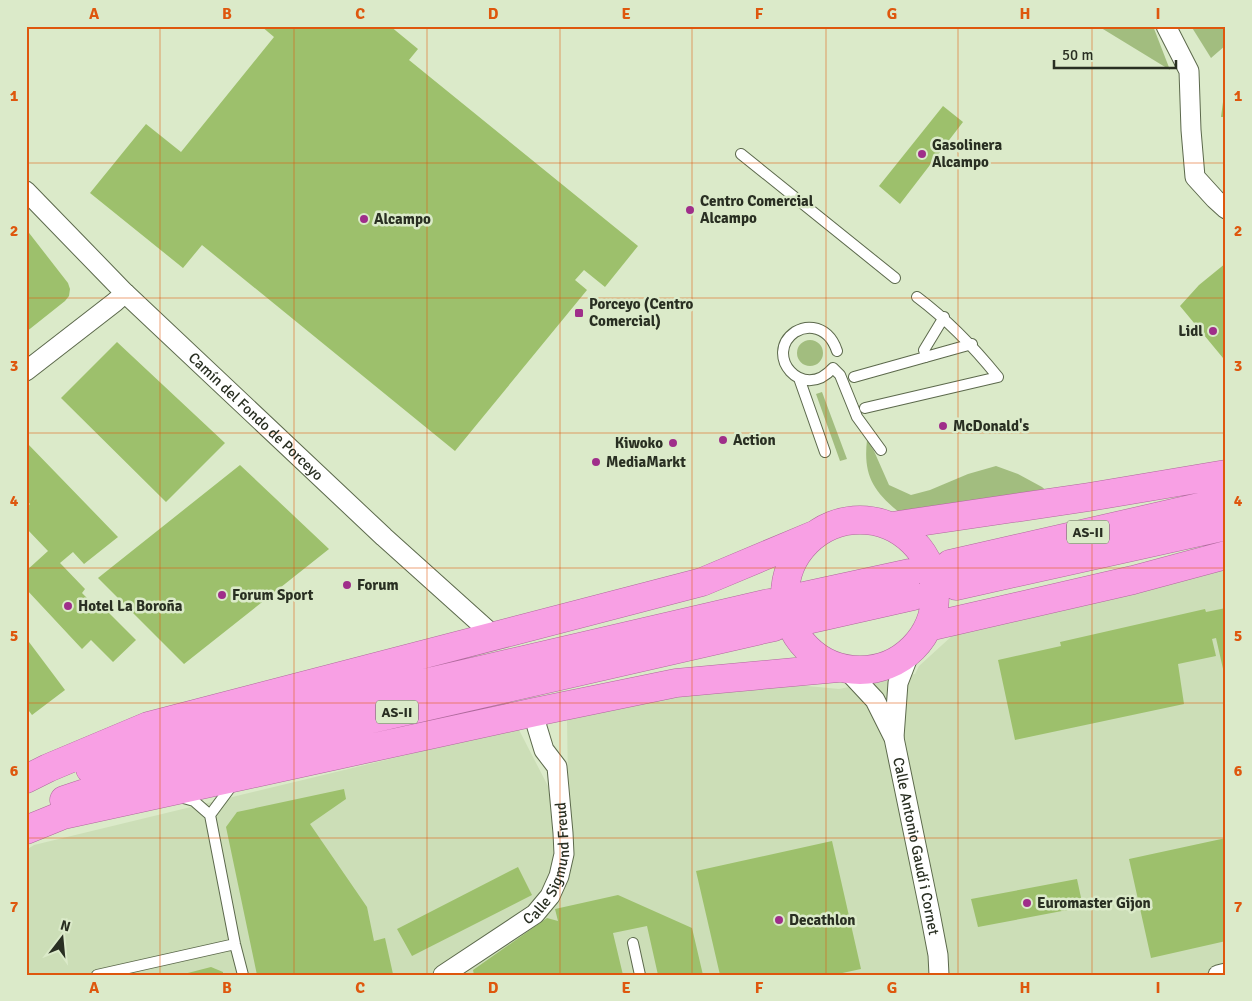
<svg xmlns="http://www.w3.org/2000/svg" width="1252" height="1001" font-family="Signika,sans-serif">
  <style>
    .built { fill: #ccdeb7 }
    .green { fill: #a2bd7f }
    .building { fill: #9dc06c }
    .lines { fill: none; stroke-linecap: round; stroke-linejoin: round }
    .trunk-tunnel { stroke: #b7c5a8; stroke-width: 28; stroke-dasharray: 28 14; stroke-linecap: butt }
    .service-casing { stroke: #5c694c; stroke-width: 12 }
    .minor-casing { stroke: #5c694c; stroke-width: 21 }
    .trunk-casing { stroke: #af699c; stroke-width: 29 }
    .service { stroke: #fff; stroke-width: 10 }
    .minor { stroke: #fff; stroke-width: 19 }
    .trunk { stroke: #f8a0e4; stroke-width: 28 }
    .grid { fill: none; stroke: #de570d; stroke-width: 1; stroke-opacity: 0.55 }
    .poi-dot { fill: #9f2e8a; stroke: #dbeac9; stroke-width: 2 }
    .labels { text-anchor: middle; stroke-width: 5; stroke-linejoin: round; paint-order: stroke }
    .shield { fill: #dbeac9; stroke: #5e6754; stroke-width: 1 }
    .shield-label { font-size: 14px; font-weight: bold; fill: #292f22 }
    .poi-label { font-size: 15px; font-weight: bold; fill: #292f22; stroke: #dbeac9; text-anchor: start }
    .street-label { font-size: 15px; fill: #292f22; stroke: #dbeac9 }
    .neatline { fill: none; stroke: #de570d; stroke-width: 2 }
    .grid-label { font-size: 16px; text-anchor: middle; font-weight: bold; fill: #de570d }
  </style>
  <rect width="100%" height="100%" fill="#dbeac9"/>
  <!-- built -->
  <path class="built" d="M 1226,563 L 1226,975 L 456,975 L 544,914 L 573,862 L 568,787 L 567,718 L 679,695 L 786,684 L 839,689 L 915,674 L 919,666 L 953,635 Z
    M 518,728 L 550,790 L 555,870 L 536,902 L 430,975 L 26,975 L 26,850 L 34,845 Z"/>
  <!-- green -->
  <path class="green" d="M 1098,26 L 1153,26 L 1170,70 Z
    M 1191,26 L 1226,26 L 1226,45 L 1211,58 Z
    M797 353a13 13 0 1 1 26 0a13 13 0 1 1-26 0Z
    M 822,392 L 847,459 L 840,461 L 816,394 Z
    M 867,440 L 874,451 L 889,485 L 911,495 L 930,490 L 968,474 L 996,466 L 1018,474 L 1042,487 L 1049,493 L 900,513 C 873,491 863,475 867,440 Z"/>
  <!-- building -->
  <path class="building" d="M 261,26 L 390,26 L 418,49 L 409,60 L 638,246 L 605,287 L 584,270 L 575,280 L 587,290 L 455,451 L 202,245 L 183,268 L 90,193 L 146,124 L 181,152 L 274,37 Z
    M 1223,102 L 1226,102 L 1226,125 L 1223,125 L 1223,117 L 1221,117 Z
    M 943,106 L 963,122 L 900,204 L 879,186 Z
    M 26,229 L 68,283 L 70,289 L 69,296 L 65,301 L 26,332 Z
    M 1226,263 L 1226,356 L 1223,358 L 1180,306 L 1199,285 Z
    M 117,342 L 225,443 L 166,502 L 61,398 Z
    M 26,442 L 118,537 L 84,564 L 73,552 L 60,563 L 85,589 L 82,593 L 96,607 L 100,604 L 136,640 L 113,662 L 91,640 L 82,649 L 26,589 L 26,571 L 48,551 L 26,528 L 26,508 L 30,504 L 26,500 Z
    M 240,465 L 329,549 L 184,664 L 98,578 Z
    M 1226,608 L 1226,682 L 1216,638 L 1212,639 L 1216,656 L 1178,664 L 1184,704 L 1015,740 L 998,660 L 1061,646 L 1060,642 L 1205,609 L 1206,612 Z
    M 26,638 L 65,690 L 32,715 L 26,707 Z
    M 344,789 L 346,799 L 310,824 L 367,907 L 374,941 L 385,938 L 393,974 L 257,975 L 226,827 L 237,812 Z
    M 1226,838 L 1226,941 L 1151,958 L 1129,859 Z
    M 832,841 L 861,969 L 833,975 L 720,975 L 696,871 Z
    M 518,867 L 532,895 L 412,956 L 397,929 Z
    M 1077,879 L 1083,907 L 978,927 L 971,899 Z
    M 618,895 L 692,928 L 703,975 L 658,975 L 647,926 L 613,933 L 623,975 L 474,975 L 473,970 L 547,918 L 558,921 L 555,909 Z
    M 211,967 L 223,972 L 223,975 L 180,975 Z"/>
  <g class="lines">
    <!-- trunk-tunnel -->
    <path class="trunk-tunnel" d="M 910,573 L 950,564
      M 913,596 L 956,586
      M 769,603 L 804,596
      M 774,627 L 811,619"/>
    <!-- service casing -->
    <g class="service-casing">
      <path id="service" d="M 741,154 L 895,278
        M 837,351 C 833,339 826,330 813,328 C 807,327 800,329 795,332 C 763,354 802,403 833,368 L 840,375 L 857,417 L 881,450
        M 926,357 L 924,350 L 944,317
        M 854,377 L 972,344
        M 799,378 L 825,452
        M 865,408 L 998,377 C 973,346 949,321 917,297
        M 180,797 L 194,801 L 210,815 L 235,944 L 243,975
        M 210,815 L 233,784
        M 633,943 L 640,975
        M 97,975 L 235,944"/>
    </g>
    <!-- minor casing -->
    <g class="minor-casing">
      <g id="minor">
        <path d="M 1166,26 L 1189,71 L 1191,130 L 1195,177 L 1215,199 L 1226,209"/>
        <path id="s1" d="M 26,191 L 125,293 L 384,537 L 493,635"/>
        <path d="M 26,371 L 115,302 L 125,293"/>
        <path id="s2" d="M 847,670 L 875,700 L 894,738 L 930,913 L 938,955 L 939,975"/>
        <path d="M 894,737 L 898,683 L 910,652"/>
        <path id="s3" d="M 443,975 L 535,914 L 550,896 L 559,876 L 564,854 L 563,833 L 557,767 L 544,750 L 537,727 L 535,712"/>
        <path d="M 1218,975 L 1226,973"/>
      </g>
    </g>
    <!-- trunk casing -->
    <g class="trunk-casing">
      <path id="trunk" d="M785 595a75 75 0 1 1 150 0a75 75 0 1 1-150 0Z
        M 892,526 L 1089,497 L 1226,474
        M 950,564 L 1226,501
        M 956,586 L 1226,526
        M 804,596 L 910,573
        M 811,619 L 913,596
        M 928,627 L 1133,580 L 1226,555
        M 90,769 L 158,745 L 769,603
        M 26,779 L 48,768 L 148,726 L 702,582 L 814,535
        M 64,800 L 166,766 L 774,627
        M 26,830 L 63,815 L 535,712 L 676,683 L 838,668"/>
    </g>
    <!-- service -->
    <use href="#service" class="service"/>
    <!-- minor -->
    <use href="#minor" class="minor"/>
    <!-- trunk -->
    <use href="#trunk" class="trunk"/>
  </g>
  <!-- grid -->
  <path class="grid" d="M 160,26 L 160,975M 294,26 L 294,975M 427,26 L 427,975M 560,26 L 560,975M 692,26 L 692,975M 826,26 L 826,975M 958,26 L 958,975M 1092,26 L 1092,975M 26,163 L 1226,163M 26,298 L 1226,298M 26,433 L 1226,433M 26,568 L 1226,568M 26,703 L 1226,703M 26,838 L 1226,838"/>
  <!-- markers -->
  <g class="poi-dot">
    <circle cx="922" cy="154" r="5"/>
    <circle cx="690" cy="210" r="5"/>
    <circle cx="364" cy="219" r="5"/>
    <rect x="574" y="308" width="10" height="10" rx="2.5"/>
    <circle cx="1213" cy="331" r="5"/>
    <circle cx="943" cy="426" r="5"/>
    <circle cx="723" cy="440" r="5"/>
    <circle cx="673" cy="443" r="5"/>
    <circle cx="596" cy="462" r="5"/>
    <circle cx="347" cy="585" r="5"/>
    <circle cx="222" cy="595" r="5"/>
    <circle cx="68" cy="606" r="5"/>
    <circle cx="1027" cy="903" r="5"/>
    <circle cx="779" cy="920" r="5"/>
  </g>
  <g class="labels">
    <!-- shield labels -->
    <g class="shield">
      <rect x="1067" y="520.5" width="42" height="23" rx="4"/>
      <rect x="376" y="700.5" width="42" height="23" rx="4"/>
    </g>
    <g class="shield-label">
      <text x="1088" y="537">AS-II</text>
      <text x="397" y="717">AS-II</text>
    </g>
    <!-- poi labels -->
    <g class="poi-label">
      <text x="932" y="150">Gasolinera<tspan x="932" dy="17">Alcampo</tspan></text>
      <text x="700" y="206">Centro Comercial<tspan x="700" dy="17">Alcampo</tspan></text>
      <text x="374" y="224">Alcampo</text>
      <text x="589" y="309">Porceyo (Centro<tspan x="589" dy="17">Comercial)</tspan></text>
      <text x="1203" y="336" text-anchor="end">Lidl</text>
      <text x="953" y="431">McDonald's</text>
      <text x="733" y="445">Action</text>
      <text x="663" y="448" text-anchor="end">Kiwoko</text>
      <text x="606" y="467">MediaMarkt</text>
      <text x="357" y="590">Forum</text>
      <text x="232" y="600">Forum Sport</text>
      <text x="78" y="611">Hotel La Boroña</text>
      <text x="1037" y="908">Euromaster Gijon</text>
      <text x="789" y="925">Decathlon</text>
    </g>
    <!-- street labels -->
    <g class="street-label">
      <text dy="5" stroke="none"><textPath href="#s1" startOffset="322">Camín del Fondo de Porceyo</textPath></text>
      <text dy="5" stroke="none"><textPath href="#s2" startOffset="194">Calle Antonio Gaudí i Cornet</textPath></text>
      <text dy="5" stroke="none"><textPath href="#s3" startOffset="164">Calle Sigmund Freud</textPath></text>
    </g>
  </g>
  <!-- border -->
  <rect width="1252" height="1001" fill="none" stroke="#dbeac9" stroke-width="55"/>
  <!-- north arrow -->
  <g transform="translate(62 938) rotate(16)" stroke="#dbeac9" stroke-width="4" paint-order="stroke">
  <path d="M0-4L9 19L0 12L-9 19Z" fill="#292f22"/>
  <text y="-8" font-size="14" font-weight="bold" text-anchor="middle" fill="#292f22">N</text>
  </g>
  <!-- scale -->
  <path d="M1054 60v8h122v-8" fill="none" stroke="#292f22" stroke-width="2.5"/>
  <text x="1062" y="60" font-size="15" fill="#292f22" stroke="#dbeac9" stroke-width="4" paint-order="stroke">50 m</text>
  <rect x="28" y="28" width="1196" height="946" class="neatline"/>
  <g class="grid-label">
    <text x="94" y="19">A</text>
    <text x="227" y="19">B</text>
    <text x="360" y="19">C</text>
    <text x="493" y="19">D</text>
    <text x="626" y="19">E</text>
    <text x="759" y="19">F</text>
    <text x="892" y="19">G</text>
    <text x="1025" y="19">H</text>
    <text x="1158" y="19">I</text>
    <text x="14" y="101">1</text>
    <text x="1238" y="101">1</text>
    <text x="14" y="236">2</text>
    <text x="1238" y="236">2</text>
    <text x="14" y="371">3</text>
    <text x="1238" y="371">3</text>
    <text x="14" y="506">4</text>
    <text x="1238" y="506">4</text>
    <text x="14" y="641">5</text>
    <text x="1238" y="641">5</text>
    <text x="14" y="776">6</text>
    <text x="1238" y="776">6</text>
    <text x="14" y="912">7</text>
    <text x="1238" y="912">7</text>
    <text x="94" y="993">A</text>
    <text x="227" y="993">B</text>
    <text x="360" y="993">C</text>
    <text x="493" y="993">D</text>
    <text x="626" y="993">E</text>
    <text x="759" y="993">F</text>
    <text x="892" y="993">G</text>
    <text x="1025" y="993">H</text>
    <text x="1158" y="993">I</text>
  </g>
</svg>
